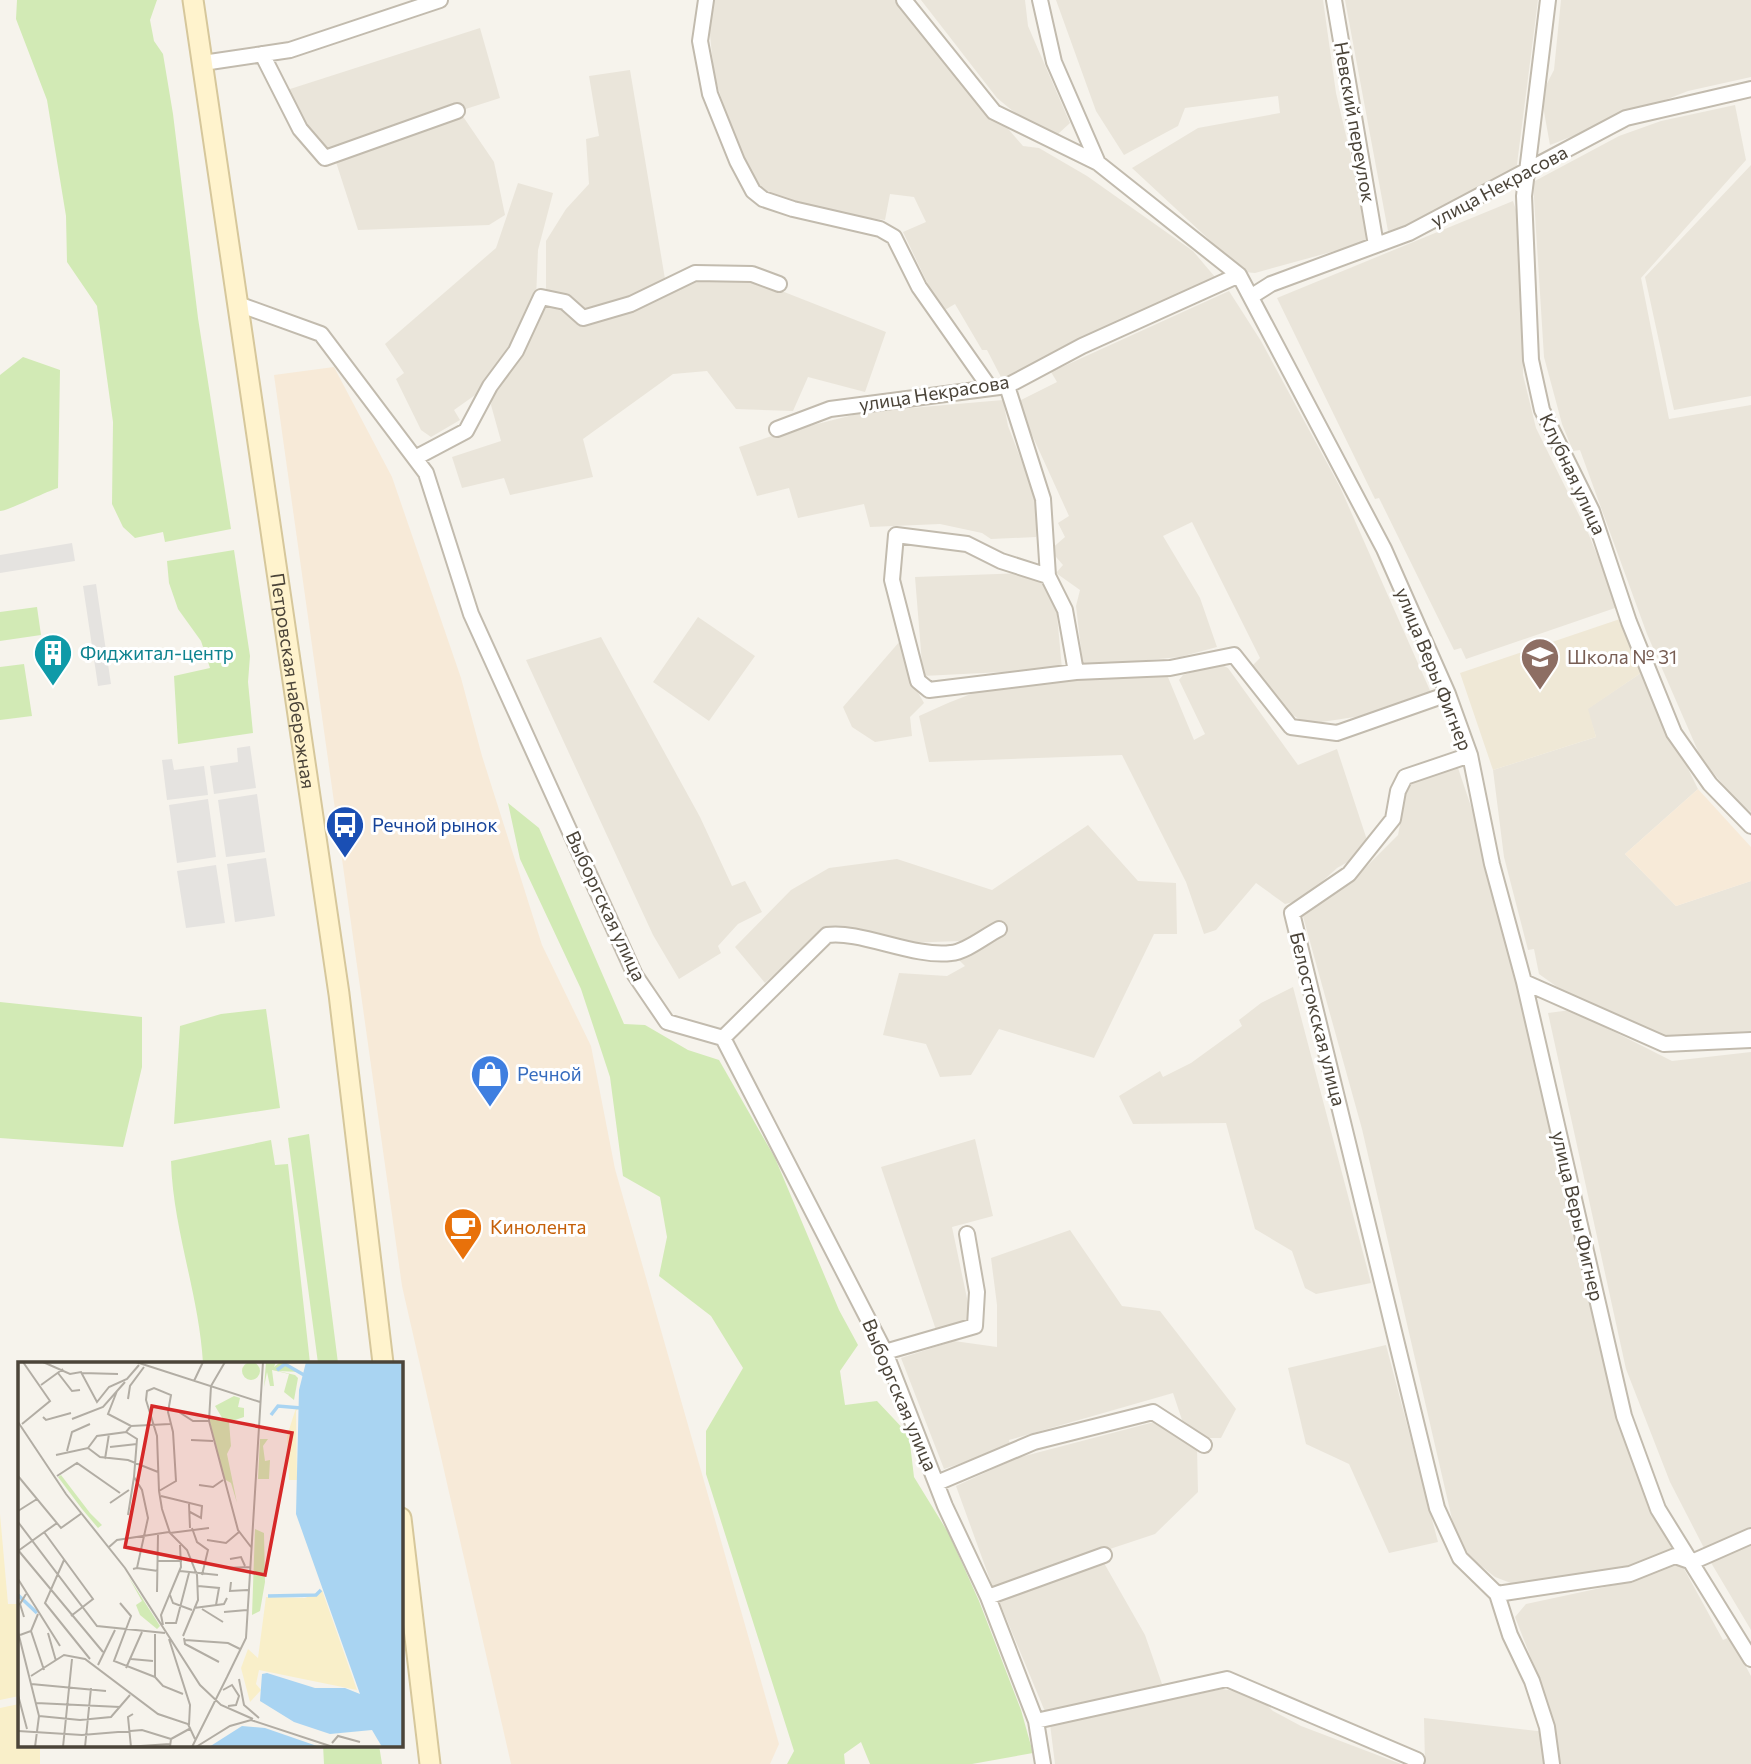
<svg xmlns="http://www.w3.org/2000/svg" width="1751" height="1764" font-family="Commissioner,sans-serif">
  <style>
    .residential { fill: #eae5da }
    .commercial { fill: #f7ead8 }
    .education { fill: #efe8d6 }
    .green { fill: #d2eab5 }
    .sand { fill: #f9efc9 }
    .parking { fill: #e5e3e0 }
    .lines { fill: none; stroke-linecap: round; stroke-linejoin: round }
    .street-casing { stroke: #c2bbae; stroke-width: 18 }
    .secondary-casing { stroke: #d6c79b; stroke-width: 23 }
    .street { stroke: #fff; stroke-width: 14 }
    .secondary { stroke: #fff3cd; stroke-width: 19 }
    .labels { text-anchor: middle; stroke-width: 6; stroke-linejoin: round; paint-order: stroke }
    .street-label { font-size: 19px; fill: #4b4439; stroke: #fff }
    .culture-label { font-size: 19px; fill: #0d838f; stroke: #fff; text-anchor: start }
    .education-label { font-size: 19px; fill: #785e54; stroke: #fff; text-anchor: start }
    .transit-label { font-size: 19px; fill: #164399; stroke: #fff; text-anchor: start }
    .shop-label { font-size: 19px; fill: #366cbe; stroke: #fff; text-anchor: start }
    .food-label { font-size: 19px; fill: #c56008; stroke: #fff; text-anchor: start }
    .inset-river { fill: none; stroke: #a9d4f2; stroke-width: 3.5 }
    .inset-road { fill: none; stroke: #b2ada4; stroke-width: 2 }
    .view { fill: #d62828; fill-opacity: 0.15; stroke: #d62828; stroke-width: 3.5 }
    .inset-edge { fill: none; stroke: #4b4439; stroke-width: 3.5 }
  </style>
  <rect width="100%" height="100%" fill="#f6f3ec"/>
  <!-- residential -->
  <path class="residential" d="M 712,0 L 896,0 L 1023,146 L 1039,148 L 1087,176 L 1193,251 L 1215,277 L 1188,295 L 1141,310 L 1071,343 L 1003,381 L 987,350 L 982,350 L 955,304 L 943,311 L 933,295 L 903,232 L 926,222 L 914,197 L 890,194 L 885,220 L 802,209 L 755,187 L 732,134 L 714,74 L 708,16 Z
    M 921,0 L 1025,0 L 1028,26 L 1070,123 L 1058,134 L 1025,121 L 997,98 Z
    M 1056,0 L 1323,0 L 1336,93 L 1371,241 L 1255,273 L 1244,272 L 1132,168 L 1198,128 L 1280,113 L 1278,96 L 1185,108 L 1178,126 L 1124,155 L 1096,111 Z
    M 1345,0 L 1538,0 L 1516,172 L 1440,215 L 1388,231 Z
    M 1561,0 L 1751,0 L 1751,77 L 1688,91 L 1550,145 L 1541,95 L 1554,70 Z
    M 480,28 L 500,98 L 322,155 L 308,148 L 287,90 Z
    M 630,70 L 665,279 L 723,271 L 774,288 L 886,332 L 865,392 L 808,377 L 793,411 L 736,409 L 707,371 L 673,374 L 583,439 L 593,477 L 510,495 L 504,478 L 462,488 L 452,457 L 501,441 L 491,405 L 494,385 L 521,356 L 536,319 L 546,290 L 546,241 L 566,209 L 589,184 L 586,139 L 599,136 L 589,76 Z
    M 1735,105 L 1746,160 L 1641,278 L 1669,419 L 1751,405 L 1751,812 L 1735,799 L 1701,758 L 1647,634 L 1580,450 L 1573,451 L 1562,424 L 1544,357 L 1533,182 L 1619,136 L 1661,121 Z
    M 462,115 L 494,162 L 505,215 L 489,225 L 358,230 L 335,159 Z
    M 1751,165 L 1751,396 L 1674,410 L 1645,277 Z
    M 518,183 L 553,193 L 538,250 L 536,299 L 505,359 L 484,380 L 478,393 L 454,410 L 460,420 L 431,437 L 421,430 L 396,379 L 404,373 L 385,344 L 496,248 Z
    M 1513,201 L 1522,228 L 1523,375 L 1536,428 L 1589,535 L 1618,607 L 1466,659 L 1461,648 L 1454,650 L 1379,498 L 1375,499 L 1277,298 Z
    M 1229,291 L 1261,341 L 1340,487 L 1432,695 L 1375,714 L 1308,724 L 1287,712 L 1251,667 L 1260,658 L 1192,522 L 1163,536 L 1200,598 L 1217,647 L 1180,657 L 1083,666 L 1076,606 L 1080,590 L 1056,573 L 1063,565 L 1050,550 L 1065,537 L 1058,523 L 1069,516 L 1017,402 L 1057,382 L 1051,372 Z
    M 1003,400 L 1008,426 L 1039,506 L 1036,537 L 991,539 L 982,533 L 940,524 L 870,527 L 864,504 L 798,518 L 789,488 L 757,496 L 739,447 L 781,433 L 865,412 Z
    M 1027,573 L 1055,593 L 1062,669 L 923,676 L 915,577 Z
    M 698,617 L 755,656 L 709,721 L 653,682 Z
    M 601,637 L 700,817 L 732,886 L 745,881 L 762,912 L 738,924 L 718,946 L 721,953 L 679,979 L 653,935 L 526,660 Z
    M 900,641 L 911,680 L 924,703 L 910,717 L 912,736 L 875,742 L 852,727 L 843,707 Z
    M 1220,664 L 1228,668 L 1298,765 L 1337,749 L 1368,843 L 1364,853 L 1337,868 L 1302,900 L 1285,904 L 1256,883 L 1216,930 L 1204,934 L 1186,882 L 1122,755 L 929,762 L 919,716 L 948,703 L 981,690 L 1165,670 L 1194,740 L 1205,734 L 1179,680 L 1183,675 Z
    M 1641,673 L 1698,789 L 1625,854 L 1676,906 L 1751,881 L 1751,1031 L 1668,1037 L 1560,989 L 1539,974 L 1534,949 L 1528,950 L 1504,857 L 1493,770 L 1596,737 L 1587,709 Z
    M 1458,768 L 1481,836 L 1562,1170 L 1594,1324 L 1648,1507 L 1673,1549 L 1661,1559 L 1587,1577 L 1521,1587 L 1495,1577 L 1470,1557 L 1455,1532 L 1362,1129 L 1302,913 L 1354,879 L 1398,835 L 1408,783 Z
    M 1088,825 L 1138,881 L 1176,883 L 1177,934 L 1154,934 L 1094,1058 L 999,1029 L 971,1075 L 940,1077 L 926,1044 L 883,1035 L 899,973 L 947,976 L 965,966 L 956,957 L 961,941 L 903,943 L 837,927 L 821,932 L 765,983 L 735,947 L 791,890 L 829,868 L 897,859 L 992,890 Z
    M 1293,987 L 1371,1283 L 1316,1294 L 1305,1288 L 1292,1251 L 1255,1229 L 1226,1123 L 1133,1124 L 1119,1096 L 1160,1071 L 1163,1077 L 1191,1063 L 1242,1026 L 1239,1020 L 1261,1003 Z
    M 1571,1010 L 1672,1061 L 1751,1052 L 1751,1529 L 1704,1548 L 1670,1482 L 1626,1369 L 1548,1013 Z
    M 975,1139 L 993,1216 L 952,1227 L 972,1322 L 936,1330 L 881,1167 Z
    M 1070,1230 L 1122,1306 L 1160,1311 L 1236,1409 L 1221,1438 L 1199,1438 L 1182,1420 L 1173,1393 L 1009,1440 L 1010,1447 L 944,1469 L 901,1358 L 954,1341 L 997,1347 L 997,1305 L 991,1258 Z
    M 1386,1345 L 1438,1542 L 1389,1553 L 1349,1464 L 1306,1444 L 1288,1368 Z
    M 1158,1421 L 1197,1447 L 1198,1492 L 1155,1534 L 993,1588 L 956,1486 L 1017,1458 Z
    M 1751,1542 L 1751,1630 L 1710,1561 Z
    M 1673,1562 L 1682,1565 L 1723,1640 L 1730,1637 L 1751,1676 L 1751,1764 L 1557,1764 L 1545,1694 L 1515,1617 L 1526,1604 L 1624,1583 Z
    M 1104,1563 L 1145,1635 L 1162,1684 L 1046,1714 L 999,1601 Z
    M 1223,1689 L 1256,1695 L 1273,1711 L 1301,1726 L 1401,1764 L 1055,1764 L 1050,1724 Z
    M 1424,1718 L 1546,1732 L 1547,1764 L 1425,1764 Z"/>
  <!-- commercial -->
  <path class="commercial" d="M 334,367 L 392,477 L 461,678 L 482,756 L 542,945 L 591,1046 L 615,1169 L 779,1744 L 770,1764 L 511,1764 L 402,1286 L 274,375 Z
    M 1698,789 L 1751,847 L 1751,881 L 1676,906 L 1625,854 Z"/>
  <!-- education -->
  <path class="education" d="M 1620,619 L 1641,673 L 1588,709 L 1596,737 L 1493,770 L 1460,673 Z"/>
  <!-- green -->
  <path class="green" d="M 17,0 L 157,0 L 150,20 L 154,41 L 163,54 L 173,114 L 198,318 L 231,529 L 165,542 L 163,532 L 135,538 L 123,527 L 112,504 L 113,422 L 97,306 L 67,262 L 66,216 L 47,100 L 16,19 Z
    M 23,357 L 60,370 L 58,488 C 45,492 8,511 0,511 L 0,375 Z
    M 234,550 L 250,656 L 248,682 L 253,733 L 178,744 L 174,676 L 210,668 L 201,641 L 178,609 L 169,583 L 167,561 Z
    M 37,607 L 41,635 L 0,641 L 0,612 Z
    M 24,664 L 32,716 L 0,720 L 0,667 Z
    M 508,803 L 539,828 L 624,1024 L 645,1025 L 688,1050 L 719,1060 L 775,1158 L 839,1310 L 858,1345 L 840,1371 L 845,1405 L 877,1401 L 909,1435 L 914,1477 L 949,1534 L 979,1601 L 1021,1710 L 1033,1753 L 972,1764 L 870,1764 L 861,1742 L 844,1754 L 845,1764 L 787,1764 L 794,1751 L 706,1474 L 706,1431 L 743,1368 L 711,1316 L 659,1276 L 667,1237 L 660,1197 L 623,1176 L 610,1077 L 581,989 L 520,859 Z
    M 0,1002 L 142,1017 L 142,1067 L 123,1147 L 0,1138 Z
    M 266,1009 L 280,1108 L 174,1124 L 180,1026 L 221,1014 Z
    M 309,1134 L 338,1363 L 318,1363 L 288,1138 Z
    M 271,1140 L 275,1165 L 288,1164 L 310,1363 L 203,1363 C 199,1294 173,1230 171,1161 Z
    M 323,1745 L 379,1745 L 382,1764 L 324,1764 Z"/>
  <!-- sand -->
  <path class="sand" d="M 0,1514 L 8,1604 L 19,1604 L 19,1696 L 0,1700 Z
    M 19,1704 L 19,1745 L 40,1745 L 40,1764 L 0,1764 L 0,1708 Z"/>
  <!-- parking -->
  <path class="parking" d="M 72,543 L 75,561 L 0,573 L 0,555 Z
    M 96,584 L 111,684 L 98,686 L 83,586 Z
    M 250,746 L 256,788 L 214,794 L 210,766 L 238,762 L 237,748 Z
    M 172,759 L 174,770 L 204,766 L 208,795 L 167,800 L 162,760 Z
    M 257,794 L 265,852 L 226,857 L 218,800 Z
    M 208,799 L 216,857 L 177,863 L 169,805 Z
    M 266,858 L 275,916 L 235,922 L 227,864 Z
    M 216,865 L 225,923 L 186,928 L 177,871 Z"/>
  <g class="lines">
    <!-- street casing -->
    <g class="street-casing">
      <path id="street" d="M 706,0 L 700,41 L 710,94 L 737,161 L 753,191 L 763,199 L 793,209 L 880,229 L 894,237 L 919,287 L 990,388
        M 904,0 L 994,112 L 1098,163 L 1239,275 L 1384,549 L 1448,694 L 1470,755 L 1492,864 L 1524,982 L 1624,1416 L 1658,1509 L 1751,1659
        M 1040,0 L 1054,62 L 1098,163
        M 1334,0 L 1376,245
        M 1548,0 L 1524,196 L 1531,360 L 1542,410 L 1592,511 L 1629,622 L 1674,733 L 1710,784 L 1751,826
        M 262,54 L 300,129 L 325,158 L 457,111
        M 203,63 L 290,50 L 440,0
        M 1252,296 L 1271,284 L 1409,233 L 1626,118 L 1751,89
        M 238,304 L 321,334 L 426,473 L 471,614 L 635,975 L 667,1022 L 723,1038 L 885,1352 L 945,1506 L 988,1597 L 1036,1721 L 1043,1764
        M 1007,386 L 1043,499 L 1048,576 L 1065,610 L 1076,672
        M 777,429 L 830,409 L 1007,386 L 1082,346 L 1239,275
        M 415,458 L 466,431 L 490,386 L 516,351 L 541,297 L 565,302 L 583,318 L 631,304 L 695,273 L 752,274 L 779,284
        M 1048,576 L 1001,561 L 967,544 L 896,535 L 892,580 L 918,681 L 929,690 L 1076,672 L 1170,668 L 1234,655 L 1291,727 L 1337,733 L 1448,694
        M 1470,755 L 1405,777 L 1398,791 L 1393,819 L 1349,874 L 1292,913 L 1437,1508 L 1460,1558 L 1497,1594 L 1510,1635 L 1532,1681 L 1547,1727 L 1552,1764
        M 1524,982 L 1664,1044 L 1751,1040
        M 723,1038 L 827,935 C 860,930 914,958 951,953 C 966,952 985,936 999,929
        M 885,1352 L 975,1326 L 977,1292 L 967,1234
        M 937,1483 L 1034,1442 L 1153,1412 L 1204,1445
        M 1497,1594 L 1630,1574 L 1675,1556 L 1692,1562 L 1751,1536
        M 988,1597 L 1104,1555
        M 1036,1721 L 1227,1679 L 1417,1760"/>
    </g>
    <!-- secondary casing -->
    <g class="secondary-casing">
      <g id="secondary">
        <path id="s1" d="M 193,0 L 339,994 L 383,1363"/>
        <path d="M 401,1518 L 430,1764"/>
      </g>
    </g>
    <!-- street -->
    <use href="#street" class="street"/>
    <!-- secondary -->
    <use href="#secondary" class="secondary"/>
  </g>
  <!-- icons -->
  <defs>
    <g id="building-pin" transform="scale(2.0125)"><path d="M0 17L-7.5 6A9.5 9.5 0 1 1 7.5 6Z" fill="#0f9aa8" stroke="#fff"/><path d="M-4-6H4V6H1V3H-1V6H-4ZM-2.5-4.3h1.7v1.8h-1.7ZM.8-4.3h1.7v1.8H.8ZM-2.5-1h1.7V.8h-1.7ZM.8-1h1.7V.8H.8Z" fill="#fff"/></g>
    <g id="school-pin" transform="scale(2.0125)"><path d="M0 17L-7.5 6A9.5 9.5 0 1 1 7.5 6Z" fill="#8d6e63" stroke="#fff"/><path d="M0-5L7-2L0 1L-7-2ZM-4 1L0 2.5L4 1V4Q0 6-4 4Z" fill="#fff"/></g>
    <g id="bus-pin" transform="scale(2.0125)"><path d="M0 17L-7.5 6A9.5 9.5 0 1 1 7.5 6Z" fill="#1a4fb4" stroke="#fff"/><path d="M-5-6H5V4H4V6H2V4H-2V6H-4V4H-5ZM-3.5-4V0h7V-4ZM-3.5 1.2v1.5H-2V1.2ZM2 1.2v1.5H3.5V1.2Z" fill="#fff"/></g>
    <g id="shop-pin" transform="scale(2.0125)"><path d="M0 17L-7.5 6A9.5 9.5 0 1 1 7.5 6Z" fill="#3f7fe0" stroke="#fff"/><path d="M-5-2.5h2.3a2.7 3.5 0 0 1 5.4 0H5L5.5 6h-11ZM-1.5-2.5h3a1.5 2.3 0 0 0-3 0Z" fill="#fff"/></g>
    <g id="cafe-pin" transform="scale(2.0125)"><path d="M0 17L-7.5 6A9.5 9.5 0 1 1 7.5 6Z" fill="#e8710a" stroke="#fff"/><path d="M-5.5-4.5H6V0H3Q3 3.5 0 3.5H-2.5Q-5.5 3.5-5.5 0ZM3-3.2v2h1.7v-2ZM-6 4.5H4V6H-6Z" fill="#fff"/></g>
  </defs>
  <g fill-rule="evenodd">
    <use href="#building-pin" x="53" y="653"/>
    <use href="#school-pin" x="1540" y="657"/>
    <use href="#bus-pin" x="345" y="825"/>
    <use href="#shop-pin" x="490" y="1074"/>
    <use href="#cafe-pin" x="463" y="1227"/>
  </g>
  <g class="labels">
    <!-- street labels -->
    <g class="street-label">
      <text transform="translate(1355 122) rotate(80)" y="7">Невский переулок</text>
      <text transform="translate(1499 186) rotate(-28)" y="7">улица Некрасова</text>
      <text transform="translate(934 393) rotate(-9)" y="7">улица Некрасова</text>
      <text transform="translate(1573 474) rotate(65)" y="7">Клубная улица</text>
      <text transform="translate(1434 669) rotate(68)" y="7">улица Веры Фигнер</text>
      <text dy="7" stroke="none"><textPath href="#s1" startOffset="688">Петровская набережная</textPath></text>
      <text transform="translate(606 906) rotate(65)" y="7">Выборгская улица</text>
      <text transform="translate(1318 1019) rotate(76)" y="7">Белостокская улица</text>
      <text transform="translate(1578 1216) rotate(77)" y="7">улица Веры Фигнер</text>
      <text transform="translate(900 1395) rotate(67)" y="7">Выборгская улица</text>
    </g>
    <!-- culture labels -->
    <g class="culture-label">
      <text x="80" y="660">Фиджитал-центр</text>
    </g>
    <!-- education labels -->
    <g class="education-label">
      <text x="1567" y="664">Школа № 31</text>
    </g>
    <!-- transit labels -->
    <g class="transit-label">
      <text x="372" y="832">Речной рынок</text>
    </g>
    <!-- shop labels -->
    <g class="shop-label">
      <text x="517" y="1081">Речной</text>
    </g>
    <!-- food labels -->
    <g class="food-label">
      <text x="490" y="1234">Кинолента</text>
    </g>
  </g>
  <!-- overview -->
  <g transform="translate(18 1362)">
    <rect width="385" height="385" fill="#f6f3ec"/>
    <path d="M224 9a9 9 0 1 1 18 0a9 9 0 1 1-18 0ZM 248,0 L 258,0 L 256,5 L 262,0 L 282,10 L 260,9 L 277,13 L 280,16 L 276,38 L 266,30 L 271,12 L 254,8 L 256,24 L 252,24 L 249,10 L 246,25 ZM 216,34 L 222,36 L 220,45 L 226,46 L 226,55 L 211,60 L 213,84 L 209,92 L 219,141 L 213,121 L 206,117 L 191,56 L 206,59 L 197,44 ZM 242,77 L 250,77 L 245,84 L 247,99 L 252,98 L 251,117 L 240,117 ZM 43,113 L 72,151 L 84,163 L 80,166 L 64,147 L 40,115 ZM 237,167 L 246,171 L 247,220 L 242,249 L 234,253 ZM 110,214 L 142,264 L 139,267 L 122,253 L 118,243 L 124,239 Z" fill="#d2eab5"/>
    <path d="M 282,45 L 278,49 L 279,118 L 271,118 L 269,74 L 278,46 ZM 304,228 L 339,328 L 241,308 L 238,322 L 243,328 L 232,340 L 223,306 L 230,287 L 240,296 L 248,235 L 287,236 Z" fill="#f9efc9"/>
    <path d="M 288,0 L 385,0 L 385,385 L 364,385 L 354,368 L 312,372 L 276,360 L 242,339 L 244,312 L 249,311 L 297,326 L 327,326 L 342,332 L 278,152 L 281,28 ZM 224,364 L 247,366 L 302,385 L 191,385 Z" fill="#a9d4f2"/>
    <path class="inset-river" d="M 259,8 L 267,2 L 286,13M 253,53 L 260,44 L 283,46M 0,233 L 19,251M 250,234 L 298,233 L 303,228"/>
    <path class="inset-road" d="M 25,0 L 52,12 L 63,10 L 79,40 L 91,25 L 109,17 L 121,3M 118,0 L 242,40M 207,0 L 193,24 L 191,59 L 220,168 L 233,185M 40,11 L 54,29 L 62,28M 64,11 L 100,12M 176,19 L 185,0M 23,23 L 45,7M 99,29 L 90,52 L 113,64 L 152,62M 110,37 L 112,24 L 126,5M 161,50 L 175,59 L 191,59M 25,55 L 28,58 L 53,51M 54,57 L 85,45 L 107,20M 0,60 L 48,132 L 107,206 L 182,323 L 203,343 L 235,357M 4,62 L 32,39 L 5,0M 108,70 L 119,77 L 116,115 L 124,128 L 130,156 L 119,206 L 115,207M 173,78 L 195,79M 92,85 L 119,82M 70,86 L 79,74 L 108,70 L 113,64M 49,89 L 54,70 L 72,62M 38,93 L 70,86 L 82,95 L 110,98 L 140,110M 87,97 L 91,72M 0,114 L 43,166 L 64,151M 39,114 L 59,101 L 102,131M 181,123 L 195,125 L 205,118M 141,129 L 158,119 L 155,70 L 150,50 L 153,33 L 136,26 L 129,29 L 128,38 L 139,74 L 141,129 L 144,147 L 152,171 L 169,188 L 179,213 L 180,238 L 165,274M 143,134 L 184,144 L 183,156 L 172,150M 92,141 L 111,128M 171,142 L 172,166M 0,149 L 19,137M 110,153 L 116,115M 0,160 L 79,264 L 147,271M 174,166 L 179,180 L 190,188 L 184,213M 26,170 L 75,237 L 53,254M 152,171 L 191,166M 189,178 L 208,181 L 221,170M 91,185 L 99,178 L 151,170M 0,188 L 85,290M 0,189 L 39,161M 212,197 L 223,195 L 227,204M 46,198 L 27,241 L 72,297M 140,199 L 164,199M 119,206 L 140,209M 208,206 L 232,205M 162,209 L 200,213M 0,217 L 42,284M 213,220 L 212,229 L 230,228M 180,224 L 201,226 L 198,243M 139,230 L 140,172M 152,233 L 155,241 L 174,248M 102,241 L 113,254 L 96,299 L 137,315M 176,246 L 206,242 L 209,236M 184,247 L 205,260M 206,250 L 229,248M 6,255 L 2,242 L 8,232M 147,261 L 158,261 L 171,211M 145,263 L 143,253 L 163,205 L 162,183M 13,269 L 26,308M 0,270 L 21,354 L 17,385M 30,271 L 38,299M 137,272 L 137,315 L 145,324 L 165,332M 2,273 L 13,269 L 20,252M 166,276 L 167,282 L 201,300M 151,277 L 172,343 L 171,363M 167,278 L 210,281 L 222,287M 113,297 L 135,299M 80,303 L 97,268M 108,306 L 124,270M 13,314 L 46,293 L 67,297 L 140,352 L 170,362 L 177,377M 209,315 L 228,276 L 245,0M 221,317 L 226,343 L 241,356M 13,322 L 88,329M 205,328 L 214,323 L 221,334 L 218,343 L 210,344M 0,333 L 9,367M 18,341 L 102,345M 21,354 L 62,358 L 93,355 L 112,333M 0,369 L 64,373 L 124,368 L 153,377M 314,381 L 320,374 L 342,380M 45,385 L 54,297M 67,385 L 73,326M 108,385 L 152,382M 113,385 L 110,355 L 115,352M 152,385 L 153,377 L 173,366M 174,385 L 209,315M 178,385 L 212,364 L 233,358 L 315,385"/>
    <path class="view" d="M 134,44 L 274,71 L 247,213 L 107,185 Z"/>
    <rect width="385" height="385" class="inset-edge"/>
  </g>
</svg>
